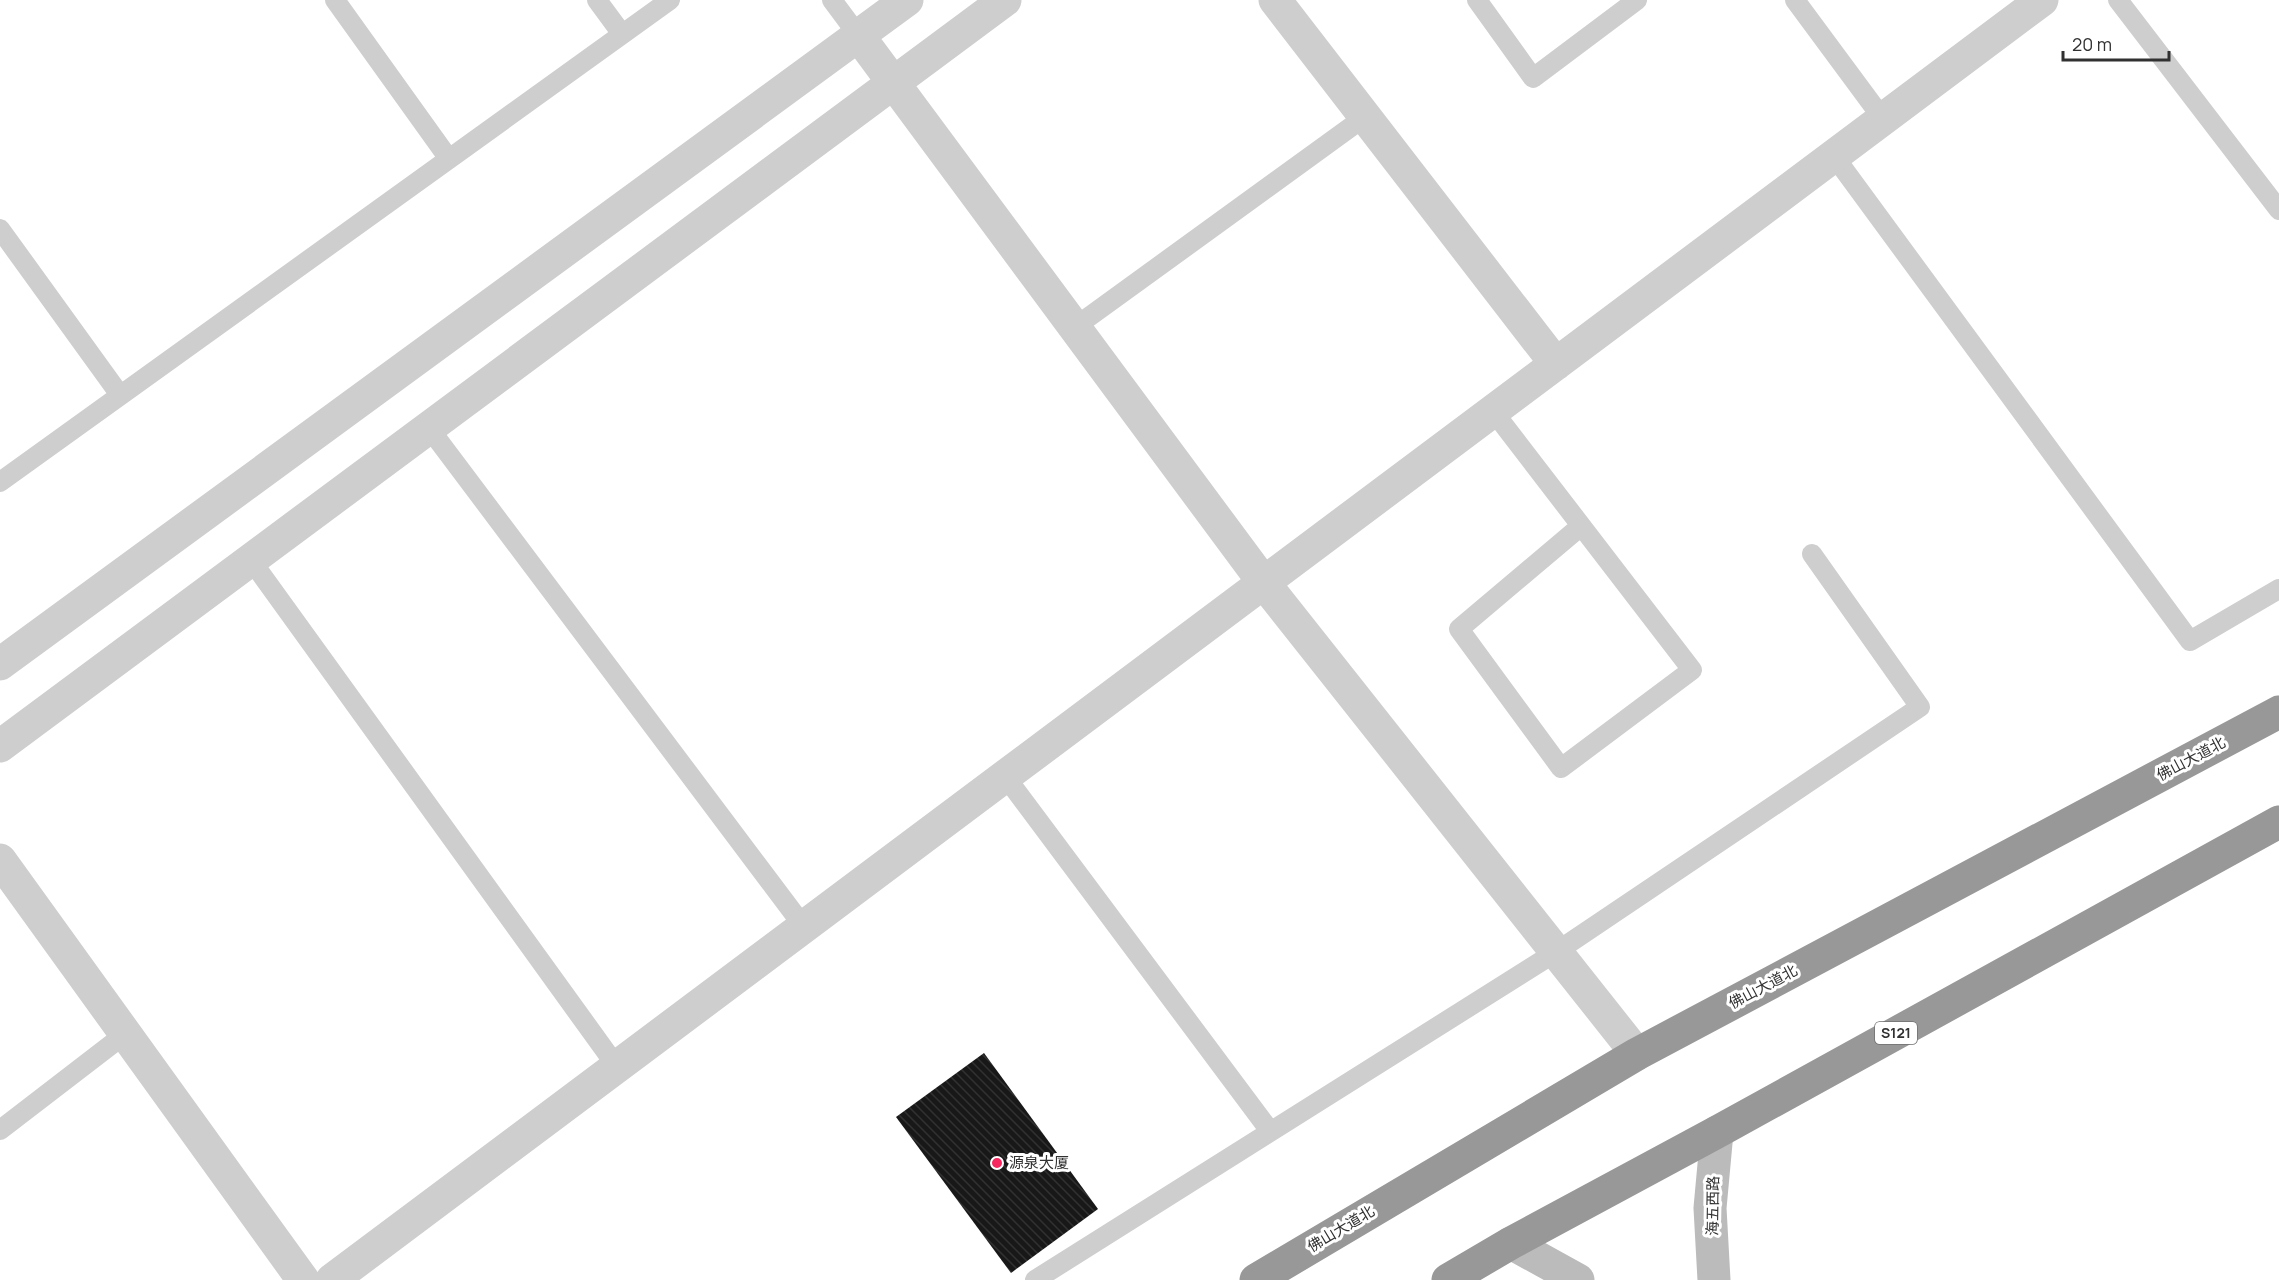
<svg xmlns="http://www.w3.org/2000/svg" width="2279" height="1280" font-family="Manrope,'Noto Sans SC',sans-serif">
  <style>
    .building { fill: url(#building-back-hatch) }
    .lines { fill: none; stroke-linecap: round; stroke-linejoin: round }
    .lane { stroke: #cecece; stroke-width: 20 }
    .street { stroke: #cecece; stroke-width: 33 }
    .secondary { stroke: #bbb; stroke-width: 33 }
    .highway { stroke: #989898; stroke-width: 33 }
    .poi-dot { fill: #f5275e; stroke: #fff; stroke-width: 2 }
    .labels { text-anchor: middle; stroke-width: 6; stroke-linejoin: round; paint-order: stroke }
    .shield { fill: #fff; stroke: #6f6f6f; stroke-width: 1.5 }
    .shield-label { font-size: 14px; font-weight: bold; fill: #313131 }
    .street-label { font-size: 15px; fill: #313131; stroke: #fff }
    .poi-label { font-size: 15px; fill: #313131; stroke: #fff; text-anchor: start }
  </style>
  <defs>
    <pattern id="building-back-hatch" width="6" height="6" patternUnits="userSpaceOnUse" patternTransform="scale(1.5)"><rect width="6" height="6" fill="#181818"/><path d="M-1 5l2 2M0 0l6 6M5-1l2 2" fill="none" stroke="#313131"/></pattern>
  </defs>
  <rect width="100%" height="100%" fill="#fff"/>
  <!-- building -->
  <path class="building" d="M 984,1053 L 1098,1209 L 1011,1273 L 896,1117 Z"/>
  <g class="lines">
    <!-- lane -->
    <path class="lane" d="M 335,0 L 449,159
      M 597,0 L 622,34
      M 832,0 L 858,35
      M 1477,0 L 1533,78 L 1637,0
      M 1795,0 L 1883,119
      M 2118,0 L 2279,210
      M 1834,156 L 2190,641 L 2279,589
      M 0,229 L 120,395
      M 1075,327 L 1366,116
      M 1493,411 L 1692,670 L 1561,768 L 1459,629 L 1581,526
      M 429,428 L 804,927
      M 0,482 L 670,0
      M 251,560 L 617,1067
      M 1005,776 L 1270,1131
      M 0,1130 L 125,1034
      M 1035,1280 L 1556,952 L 1920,707 L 1812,554"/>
    <!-- street -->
    <path class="street" d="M 1275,0 L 1556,364
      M 858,35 L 1264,583 L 1637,1054
      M 0,664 L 907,0
      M 0,746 L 1005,0
      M 0,860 L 303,1280
      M 332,1280 L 2042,0"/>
    <!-- secondary -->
    <path class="secondary" d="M 1511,1243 L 1578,1280
      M 1714,1280 L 1710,1208 L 1717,1132"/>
    <!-- highway -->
    <path class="highway" d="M 1256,1280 L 1637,1054 L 2279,712
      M 1448,1280 L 1511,1243 L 1717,1132 L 2279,822"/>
  </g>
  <!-- markers -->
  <circle class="poi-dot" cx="997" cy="1163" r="6"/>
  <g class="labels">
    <!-- shield labels -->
    <rect class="shield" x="1875" y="1022" width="42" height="22" rx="4.5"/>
    <g class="shield-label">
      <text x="1896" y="1038">S121</text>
    </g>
    <!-- street labels -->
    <g class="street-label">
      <text transform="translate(2191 759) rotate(-28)" y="5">佛山大道北</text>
      <text transform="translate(1763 987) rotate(-28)" y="5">佛山大道北</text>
      <text transform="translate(1713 1206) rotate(-89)" y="5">海五西路</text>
      <text transform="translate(1341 1229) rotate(-31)" y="5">佛山大道北</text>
    </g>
    <!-- poi labels -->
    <g class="poi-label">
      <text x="1009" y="1168">源泉大厦</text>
    </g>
  </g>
  <!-- scale -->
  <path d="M2063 51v9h106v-9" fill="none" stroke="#313131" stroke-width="3"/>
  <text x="2072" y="51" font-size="18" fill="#313131" stroke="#ffffff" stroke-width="4.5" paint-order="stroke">20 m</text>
</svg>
